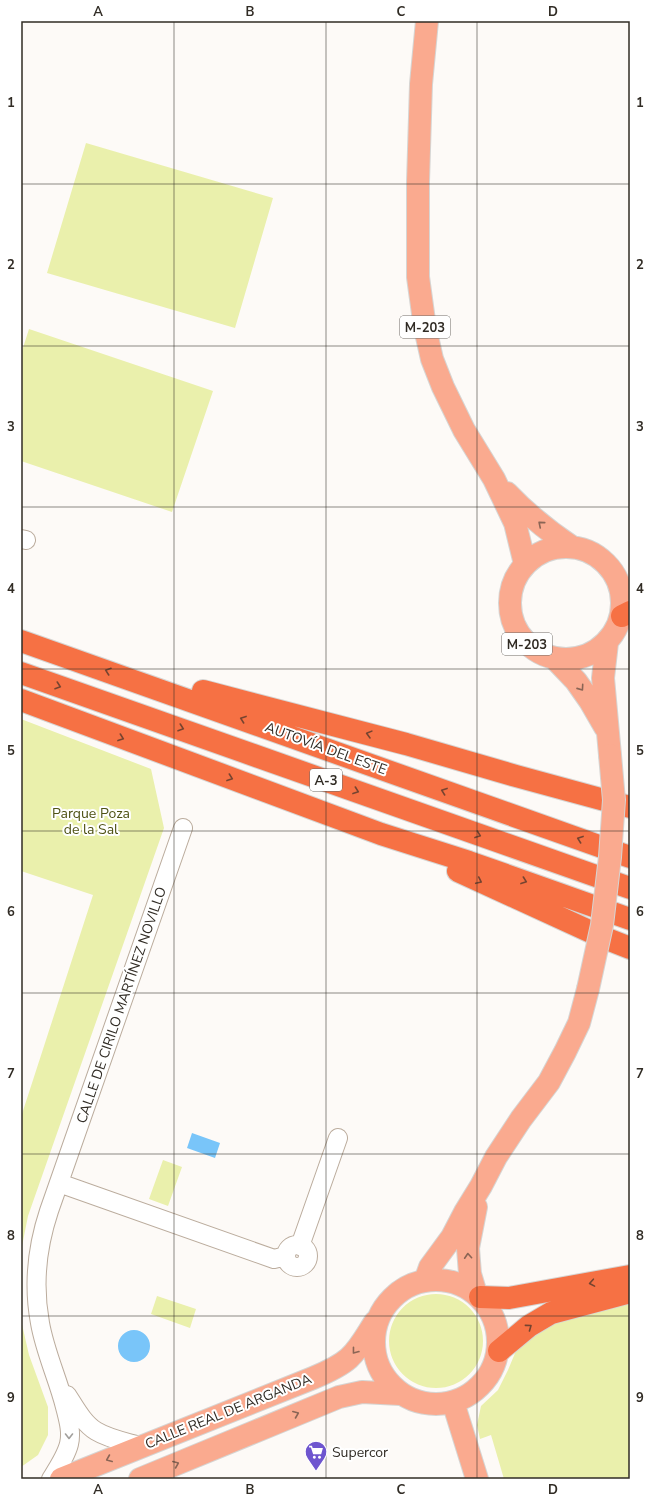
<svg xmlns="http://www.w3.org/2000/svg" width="651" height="1500" font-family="'Nunito Sans',sans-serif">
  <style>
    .green { fill: #eaf0ac }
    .water { fill: #79c5f9 }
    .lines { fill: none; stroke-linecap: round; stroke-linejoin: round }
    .minor-casing { stroke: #bbac9d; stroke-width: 20 }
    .major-casing { stroke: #d6d5d3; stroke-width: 24 }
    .highway-casing { stroke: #d6d5d3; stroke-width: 24 }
    .minor { stroke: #fff; stroke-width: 18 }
    .major { stroke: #faaa8f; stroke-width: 22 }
    .highway { stroke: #f67144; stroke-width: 22 }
    .major-bridge-casing { stroke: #d6d5d3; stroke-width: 24; stroke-linecap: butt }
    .major-bridge { stroke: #faaa8f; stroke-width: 22 }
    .oneway { stroke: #8b6555 }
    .oneway2 { stroke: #764430 }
    .oneway3 { stroke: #a2a09d }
    .grid { fill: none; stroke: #312c25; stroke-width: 1; stroke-opacity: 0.55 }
    .labels { text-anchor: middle; stroke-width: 4; stroke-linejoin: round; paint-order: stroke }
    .shield { fill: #fff; stroke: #6f6b66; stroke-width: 1 }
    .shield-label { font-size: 13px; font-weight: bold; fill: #312c25 }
    .street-label { font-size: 14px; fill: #312c25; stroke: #fff }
    .park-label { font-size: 14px; fill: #4f5215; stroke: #fff }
    .poi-label { font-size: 14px; fill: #312c25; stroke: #fff; text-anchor: start }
    .neatline { fill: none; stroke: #312c25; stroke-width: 1.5 }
    .grid-label { font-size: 13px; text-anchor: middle; font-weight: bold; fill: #312c25 }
  </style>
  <rect width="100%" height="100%" fill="#fdfaf7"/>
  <!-- green -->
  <path class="green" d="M 86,143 L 273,198 L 235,328 L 47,273 Z
    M 29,329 L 213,391 L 172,512 L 21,461 L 21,354 Z
    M 21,719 L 151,769 L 164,828 L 28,1216 L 21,1251 L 21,1117 L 93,895 L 21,871 Z
    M 163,1160 L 182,1167 L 168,1206 L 149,1199 Z
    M389 1341a47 47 0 1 1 94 0a47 47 0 1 1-94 0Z
    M 157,1296 L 196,1309 L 190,1328 L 151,1314 Z
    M 630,1302 L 630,1479 L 504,1479 L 491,1435 L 480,1439 L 477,1425 L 481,1406 L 498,1390 L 508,1370 L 518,1346 L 532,1330 Z
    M 21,1320 L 29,1355 L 48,1407 L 48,1435 L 38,1455 L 21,1467 Z"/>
  <!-- water -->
  <path class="water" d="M 192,1133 L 220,1143 L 215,1158 L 187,1148 Z
    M118 1346a16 16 0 1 1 32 0a16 16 0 1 1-32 0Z"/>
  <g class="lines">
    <!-- minor casing -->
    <g class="minor-casing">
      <path id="minor" d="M 21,539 L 26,540
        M 59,1183 L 274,1259 L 286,1256
        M286 1256a11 11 0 1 1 22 0a11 11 0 1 1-22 0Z
        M 300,1246 L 338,1138
        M 67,1395 C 75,1407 83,1423 96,1431 C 109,1439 126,1442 140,1446
        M 51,1479 C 58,1468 66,1456 69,1444 C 72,1432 68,1419 65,1407 C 58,1379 45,1352 40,1323 C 33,1285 37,1247 49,1211 L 183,828"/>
    </g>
    <!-- major casing -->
    <g class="major-casing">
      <path id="major" d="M 427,21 L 421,84 L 418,182 L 418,277 L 425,328 L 432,359 L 443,387 L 464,430 L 494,479 L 515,523 L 525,564
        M 507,493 C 527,514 548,531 572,547
        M510 603a56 56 0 1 1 112 0a56 56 0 1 1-112 0Z
        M 607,643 L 603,678 L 610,755
        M 555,659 L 576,681 L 590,701 L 605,727
        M374 1342a62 62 0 1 1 124 0a62 62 0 1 1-124 0Z
        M 425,1281 L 430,1267 L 452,1237 L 465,1212 L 481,1186 L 496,1157 L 521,1119 L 549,1082 L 565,1052 L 579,1023 L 588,989
        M 476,1294 L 470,1274 L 468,1248 L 476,1207
        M 453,1402 L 477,1479
        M 61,1479 L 313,1378 C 325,1373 339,1367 349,1358 C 360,1348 367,1334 375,1322
        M 140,1479 L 339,1397 L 362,1392 L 400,1394"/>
    </g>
    <!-- highway casing -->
    <g class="highway-casing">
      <path id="highway" d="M 622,616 L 630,612
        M 21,641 L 630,857
        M 21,673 L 630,888
        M 203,691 L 406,744 L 516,776 L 630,807
        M 21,700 L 381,834 L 469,862 L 630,919
        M 458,871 L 602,937 L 630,948
        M 480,1297 L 509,1298 L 630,1276
        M 499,1351 L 529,1326 L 551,1313 L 630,1292"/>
    </g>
    <!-- minor -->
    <use href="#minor" class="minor"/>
    <!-- major -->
    <use href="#major" class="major"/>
    <!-- highway -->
    <use href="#highway" class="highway"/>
    <!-- major-bridge casing -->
    <g class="major-bridge-casing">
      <path id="major-bridge" d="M 588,989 L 602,925 L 610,857 L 614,800 L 610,755"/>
    </g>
    <!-- major-bridge -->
    <use href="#major-bridge" class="major-bridge"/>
  </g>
  <!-- one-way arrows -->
  <defs><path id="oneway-chevron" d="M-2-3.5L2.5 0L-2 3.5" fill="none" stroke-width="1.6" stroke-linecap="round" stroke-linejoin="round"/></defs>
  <g class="oneway">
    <use href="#oneway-chevron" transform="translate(541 524) rotate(-140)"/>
    <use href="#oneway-chevron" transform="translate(581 688) rotate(55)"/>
    <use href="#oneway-chevron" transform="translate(468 1256) rotate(-94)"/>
    <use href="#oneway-chevron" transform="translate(355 1351) rotate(128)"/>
    <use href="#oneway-chevron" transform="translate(296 1414) rotate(-22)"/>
    <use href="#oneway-chevron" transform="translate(109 1459) rotate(157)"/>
    <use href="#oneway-chevron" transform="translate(176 1464) rotate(-23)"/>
  </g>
  <g class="oneway2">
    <use href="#oneway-chevron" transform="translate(108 671) rotate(-161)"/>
    <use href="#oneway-chevron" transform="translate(58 686) rotate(19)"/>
    <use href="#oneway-chevron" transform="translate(243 719) rotate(-160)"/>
    <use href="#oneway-chevron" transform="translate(181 728) rotate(19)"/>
    <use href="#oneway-chevron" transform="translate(369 734) rotate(-165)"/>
    <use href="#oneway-chevron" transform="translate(121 738) rotate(20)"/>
    <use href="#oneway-chevron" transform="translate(230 778) rotate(20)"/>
    <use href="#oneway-chevron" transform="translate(356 791) rotate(20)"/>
    <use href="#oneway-chevron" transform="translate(444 791) rotate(-160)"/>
    <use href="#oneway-chevron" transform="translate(478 835) rotate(20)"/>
    <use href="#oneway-chevron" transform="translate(580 839) rotate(-160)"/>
    <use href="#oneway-chevron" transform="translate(479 881) rotate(25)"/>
    <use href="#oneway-chevron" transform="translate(524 881) rotate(20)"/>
    <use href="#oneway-chevron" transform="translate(592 1283) rotate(170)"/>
    <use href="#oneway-chevron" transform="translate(529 1327) rotate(-36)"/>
  </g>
  <use class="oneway3" href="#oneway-chevron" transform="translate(69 1436) rotate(90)"/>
  <!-- grid -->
  <path class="grid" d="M 174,21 L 174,1479M 326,21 L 326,1479M 477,21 L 477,1479M 21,184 L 630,184M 21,346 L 630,346M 21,507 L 630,507M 21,669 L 630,669M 21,831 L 630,831M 21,993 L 630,993M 21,1154 L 630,1154M 21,1316 L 630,1316"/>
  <!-- icons -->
  <defs>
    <g id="supermarket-pin" transform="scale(1.15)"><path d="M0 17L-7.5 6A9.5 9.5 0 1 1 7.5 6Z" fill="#6e55cf" stroke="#fff"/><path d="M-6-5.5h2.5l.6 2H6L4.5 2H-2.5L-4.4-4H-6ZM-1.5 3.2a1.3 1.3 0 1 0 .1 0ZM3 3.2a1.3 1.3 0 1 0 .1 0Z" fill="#fff"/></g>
  </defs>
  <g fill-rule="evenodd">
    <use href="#supermarket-pin" x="316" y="1452"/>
  </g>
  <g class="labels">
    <!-- shield labels -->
    <g class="shield">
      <rect x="400" y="316" width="50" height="22" rx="3"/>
      <rect x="502" y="633" width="50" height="22" rx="3"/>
      <rect x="310" y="769" width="32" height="22" rx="3"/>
    </g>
    <g class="shield-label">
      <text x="425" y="332">M-203</text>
      <text x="527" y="649">M-203</text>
      <text x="326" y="785">A-3</text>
    </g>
    <!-- street labels -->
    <g class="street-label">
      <text transform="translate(326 748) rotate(20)" y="5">AUTOVÍA DEL ESTE</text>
      <text transform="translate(121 1005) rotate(-71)" y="5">CALLE DE CIRILO MARTÍNEZ NOVILLO</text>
      <text transform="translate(228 1411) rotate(-22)" y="5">CALLE REAL DE ARGANDA</text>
    </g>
    <!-- park labels -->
    <g class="park-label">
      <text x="91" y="818">Parque Poza<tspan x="91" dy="16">de la Sal</tspan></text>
    </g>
    <!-- poi labels -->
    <g class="poi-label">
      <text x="332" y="1457">Supercor</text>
    </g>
  </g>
  <!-- border -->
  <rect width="651" height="1500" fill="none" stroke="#ffffff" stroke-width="44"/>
  <rect x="22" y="22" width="607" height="1456" class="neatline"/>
  <g class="grid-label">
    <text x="98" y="16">A</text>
    <text x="250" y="16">B</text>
    <text x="401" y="16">C</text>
    <text x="553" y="16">D</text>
    <text x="11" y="107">1</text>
    <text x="640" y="107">1</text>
    <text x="11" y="269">2</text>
    <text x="640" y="269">2</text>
    <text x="11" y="431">3</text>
    <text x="640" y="431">3</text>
    <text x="11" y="593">4</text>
    <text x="640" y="593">4</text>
    <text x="11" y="755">5</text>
    <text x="640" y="755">5</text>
    <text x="11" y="916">6</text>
    <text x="640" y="916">6</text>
    <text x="11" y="1078">7</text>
    <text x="640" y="1078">7</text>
    <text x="11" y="1240">8</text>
    <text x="640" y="1240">8</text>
    <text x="11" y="1402">9</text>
    <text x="640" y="1402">9</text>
    <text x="98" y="1494">A</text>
    <text x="250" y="1494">B</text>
    <text x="401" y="1494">C</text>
    <text x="553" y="1494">D</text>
  </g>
</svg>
